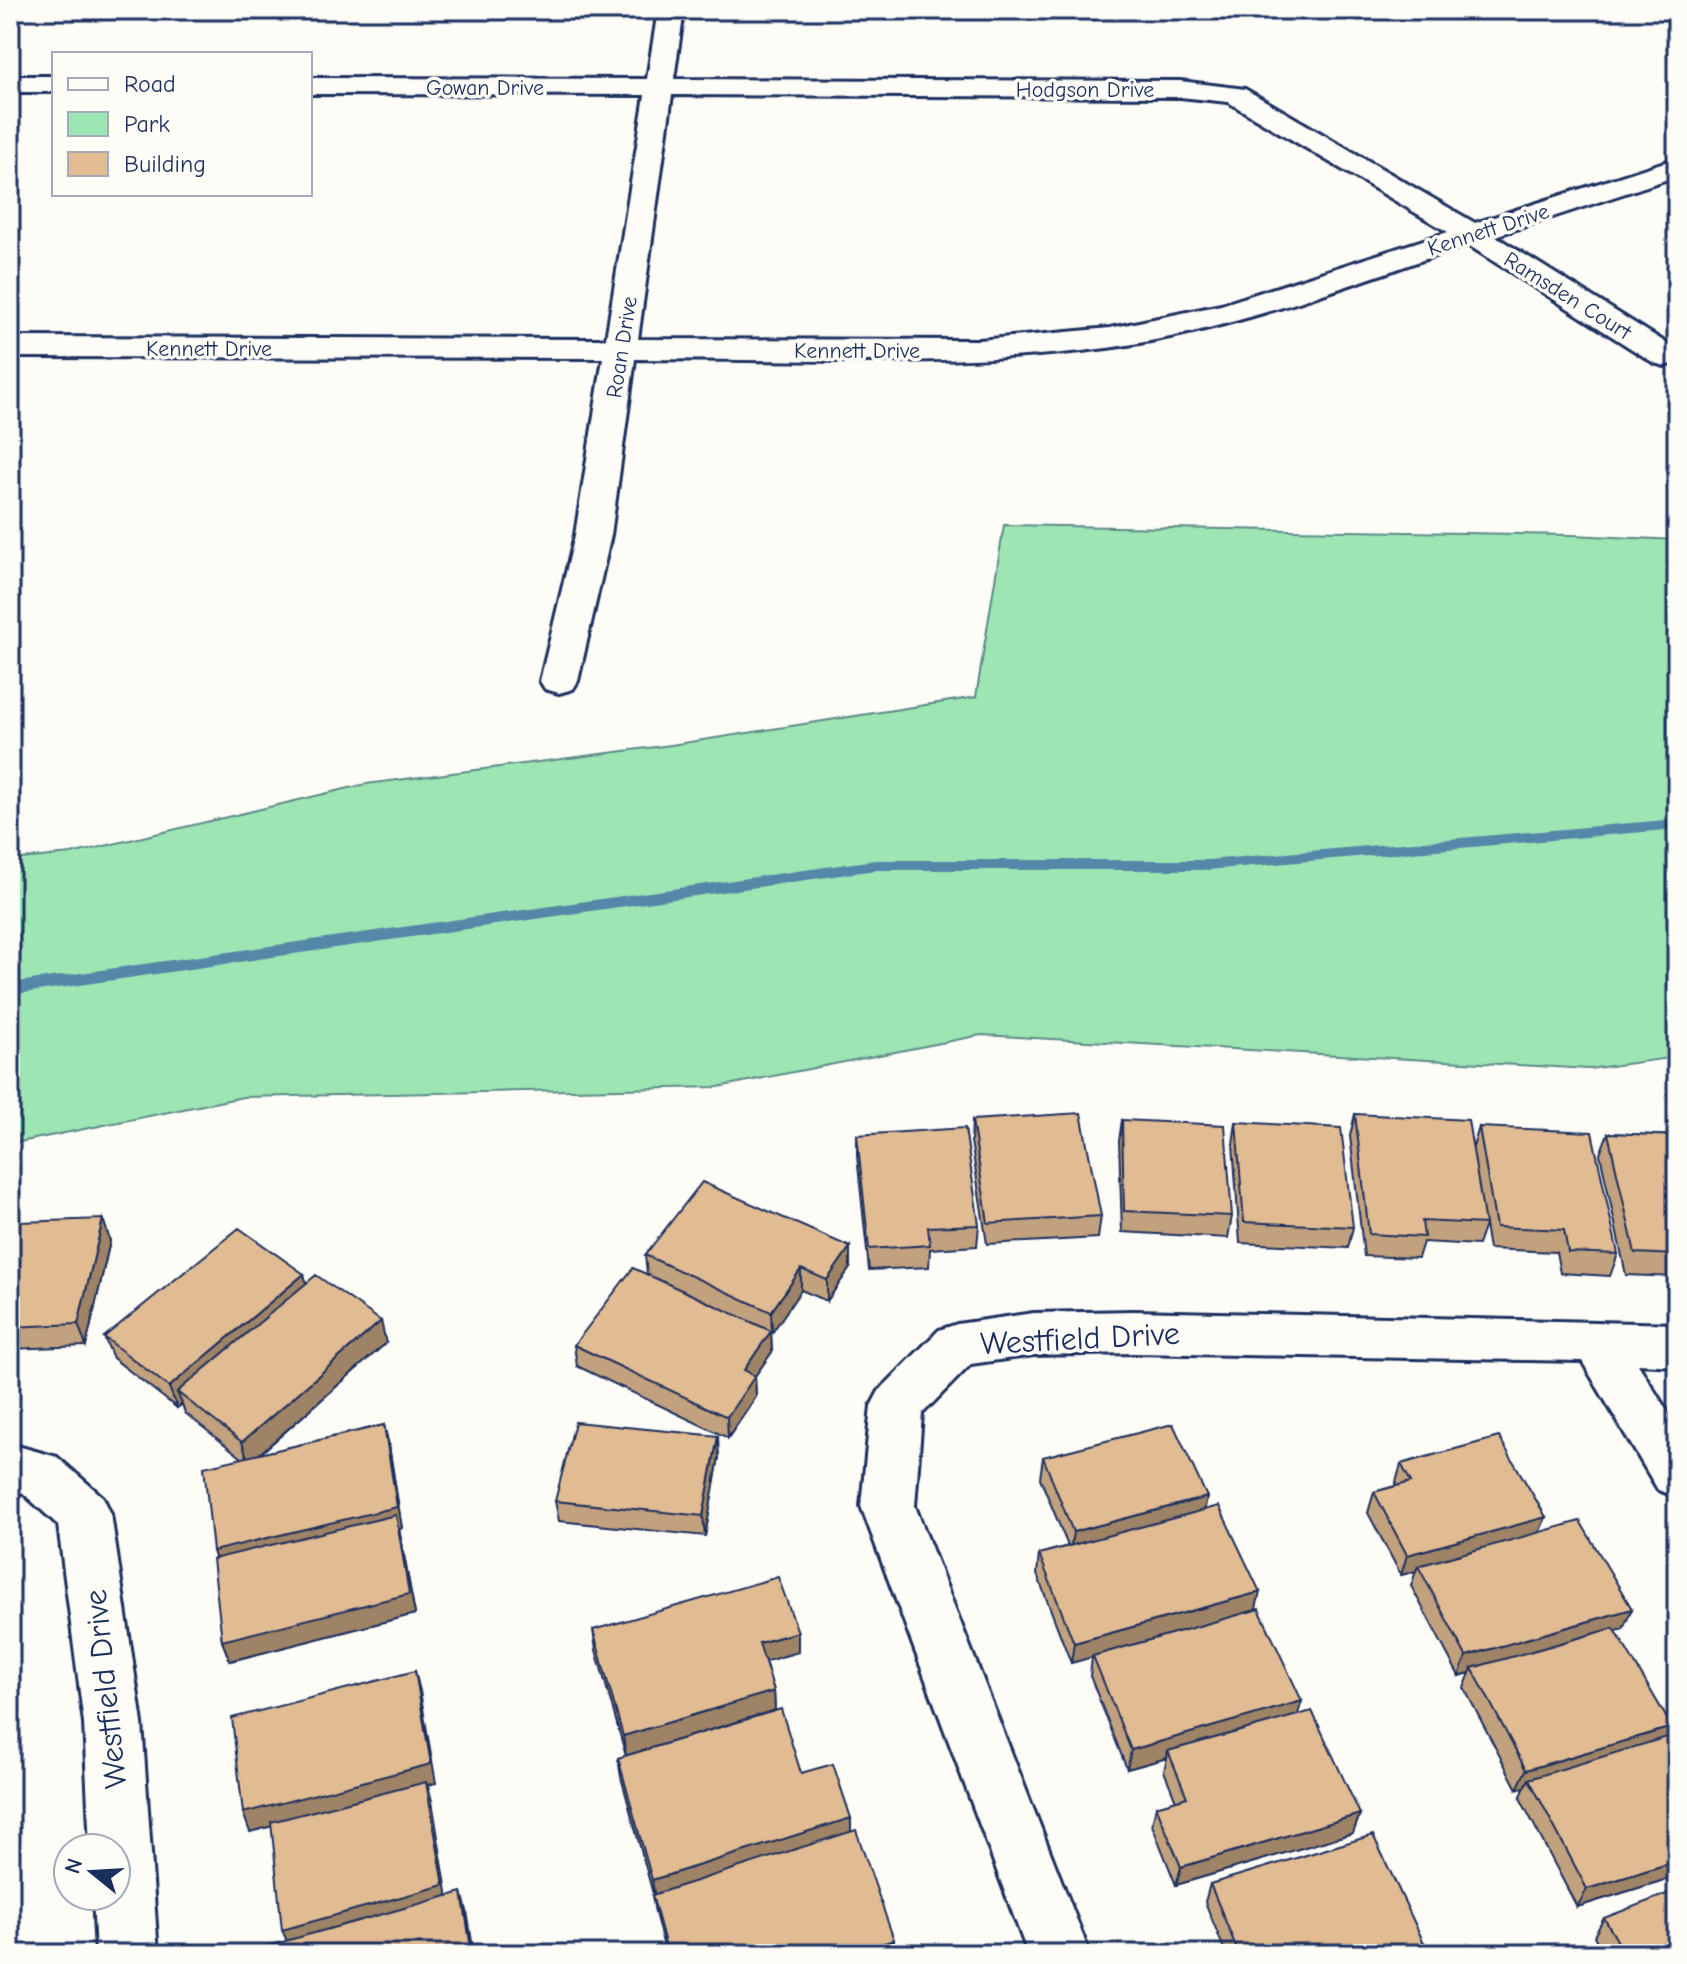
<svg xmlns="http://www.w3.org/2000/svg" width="1687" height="1964" font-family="'Comic Neue',sans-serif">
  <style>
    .green { fill: #9de5b3; stroke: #5c8a88; stroke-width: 2 }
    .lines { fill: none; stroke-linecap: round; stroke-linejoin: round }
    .stream { fill: #5488a8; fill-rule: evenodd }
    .minor-casing { stroke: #1b2f5e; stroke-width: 6 }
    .minor { fill: #fdfcf7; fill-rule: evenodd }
    .wall { fill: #c2a17e; stroke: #1b2f5e; stroke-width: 2 }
    .shaded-wall { fill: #9e8366; stroke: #1b2f5e; stroke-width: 2 }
    .building { fill: #e1bb92; stroke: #1b2f5e; stroke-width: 2 }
    .labels { text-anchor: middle; stroke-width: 7; stroke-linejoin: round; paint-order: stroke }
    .far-street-label { font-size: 22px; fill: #1b2f5e; stroke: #fdfcf7 }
    .near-street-label { font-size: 32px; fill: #1b2f5e; stroke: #fdfcf7 }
  </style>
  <rect width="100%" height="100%" fill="#fdfcf7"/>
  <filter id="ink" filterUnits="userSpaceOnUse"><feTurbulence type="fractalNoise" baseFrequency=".0125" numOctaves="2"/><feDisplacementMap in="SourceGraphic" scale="16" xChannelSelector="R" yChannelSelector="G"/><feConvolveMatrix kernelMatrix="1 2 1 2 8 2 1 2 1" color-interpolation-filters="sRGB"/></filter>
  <g filter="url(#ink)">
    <!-- green -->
    <path class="green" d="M 1004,525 L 1572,535 L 1677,540 L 1677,1057 L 1589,1069 L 981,1035 L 718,1087 L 243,1097 L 10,1144 L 10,860 L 71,854 L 366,784 L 671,745 L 976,697 Z"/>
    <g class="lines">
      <!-- stream -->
      <path class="stream" d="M 1677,819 L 1677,829 L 1208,870 L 875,870 L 10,995 L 10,983 L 875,860 L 1208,860 Z"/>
      <!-- minor casing -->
      <g class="minor-casing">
        <path id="minor" d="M 658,10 L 684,10 L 674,79 L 1180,81 L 1245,89 L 1475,223 L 1677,158 L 1677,176 L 1495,236 L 1676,349 L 1677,362 L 1665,366 L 1654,363 L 1468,245 C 1351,283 1231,332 1107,348 C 951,368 792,359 635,359 L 611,535 L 578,681 L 573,689 L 559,693 L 545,689 L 540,681 L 575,535 L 603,358 L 10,357 L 10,337 L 606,339 L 645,95 L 310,94 L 310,78 L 647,79 ZM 672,95 L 1180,97 L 1228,102 L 1448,232 L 1221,305 L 1110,328 L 979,340 L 638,339 Z
          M 10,76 L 54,76 L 54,92 L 10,92 Z
          M 1134,1311 L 1677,1324 L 1677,1366 L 1638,1364 L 1677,1427 L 1677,1497 L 1658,1490 L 1582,1361 L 1134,1353 L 1034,1355 L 971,1364 L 922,1414 L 915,1506 L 1090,1954 L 1028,1954 L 861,1506 L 871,1406 L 879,1391 L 939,1330 L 957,1324 L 1034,1313 Z
          M 10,1444 L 57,1457 L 103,1497 L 111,1514 L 142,1723 L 158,1954 L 96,1954 L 93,1896 L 116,1896 L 116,1848 L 90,1848 L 84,1723 L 58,1525 L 23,1493 L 10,1490 Z"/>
      </g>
      <!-- minor -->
      <use href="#minor" class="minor"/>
    </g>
    <!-- wall -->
    <path class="wall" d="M 1355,1114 L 1473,1147 L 1479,1127 L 1618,1254 L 1610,1276 L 1560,1273 L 1556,1252 L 1489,1249 L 1485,1225 L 1478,1245 L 1423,1242 L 1418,1258 L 1364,1256 L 1350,1136 Z
      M 972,1120 L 1101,1216 L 1098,1238 L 987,1244 L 971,1141 Z
      M 1122,1120 L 1232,1216 L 1228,1238 L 1122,1232 L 1119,1141 Z
      M 1236,1122 L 1353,1227 L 1348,1248 L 1240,1243 L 1233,1144 Z
      M 1608,1133 L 1677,1136 L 1677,1277 L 1626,1275 L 1600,1154 Z
      M 857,1135 L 979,1225 L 977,1246 L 930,1249 L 929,1267 L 869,1270 L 857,1156 Z
      M 103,1219 L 110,1241 L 86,1346 L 10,1349 L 10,1259 Z
      M 645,1255 L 850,1268 L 827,1301 L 801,1290 L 771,1333 L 772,1352 L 755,1376 L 756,1397 L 728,1438 L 577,1366 L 574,1345 L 647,1274 Z
      M 304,1274 L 306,1283 L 386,1343 L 260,1454 L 384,1425 L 389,1446 L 402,1528 L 399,1529 L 415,1614 L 230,1661 L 222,1641 L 216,1558 L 213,1551 L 242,1458 L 185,1413 L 182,1404 L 177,1408 L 113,1358 L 104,1337 Z
      M 719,1457 L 705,1536 L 559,1521 L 555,1501 Z
      M 1043,1457 L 1207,1497 L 1204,1510 L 1256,1610 L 1298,1715 L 1360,1814 L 1353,1833 L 1176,1885 L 1152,1825 L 1156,1806 L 1176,1801 L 1164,1771 L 1167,1758 L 1127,1769 L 1090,1676 L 1092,1657 L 1071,1663 L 1037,1574 L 1039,1554 L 1068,1546 L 1040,1478 Z
      M 1401,1464 L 1540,1532 L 1623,1629 L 1616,1631 L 1666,1738 L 1677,1734 L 1677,1876 L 1577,1907 L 1520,1798 L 1525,1787 L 1517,1789 L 1464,1688 L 1470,1673 L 1459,1676 L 1411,1586 L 1416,1571 L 1401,1575 L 1368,1513 L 1374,1492 L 1395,1486 Z
      M 593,1630 L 798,1652 L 765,1661 L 774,1691 L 775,1710 L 801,1773 L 851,1832 L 894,1940 L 893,1954 L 666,1954 L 655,1913 L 652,1895 L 653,1894 L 621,1777 L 618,1758 L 626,1756 L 596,1650 Z
      M 1210,1884 L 1424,1943 L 1419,1954 L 1226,1954 L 1205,1902 Z
      M 1604,1918 L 1677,1954 L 1604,1954 L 1594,1936 Z"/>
    <!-- shaded-wall -->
    <path class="shaded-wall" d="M 103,1219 L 110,1241 L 86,1346 L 78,1324 Z
      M 850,1247 L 850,1268 L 827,1301 L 827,1280 Z
      M 801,1269 L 801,1290 L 772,1333 L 771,1312 Z
      M 304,1274 L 309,1296 L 177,1392 L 182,1404 L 177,1408 L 169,1387 Z
      M 381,1321 L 386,1343 L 249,1463 L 242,1442 Z
      M 771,1331 L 772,1352 L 755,1376 L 756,1397 L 728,1438 L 727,1417 L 744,1370 Z
      M 384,1425 L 389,1446 L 402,1528 L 399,1529 L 415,1614 L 230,1661 L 222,1641 L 220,1572 L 213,1551 Z
      M 718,1436 L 719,1457 L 705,1536 L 703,1516 Z
      M 1207,1497 L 1203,1518 L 1070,1552 L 1073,1532 Z
      M 1546,1517 L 1537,1538 L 1418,1566 L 1416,1571 L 1401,1575 L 1407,1555 Z
      M 1260,1592 L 1255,1613 L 1071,1663 L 1074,1643 Z
      M 1632,1609 L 1623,1629 L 1474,1672 L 1472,1668 L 1470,1673 L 1459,1676 L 1466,1656 Z
      M 798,1632 L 798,1652 L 760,1663 L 759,1643 Z
      M 415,1671 L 420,1691 L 436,1783 L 428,1785 L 432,1801 L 449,1904 L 290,1948 L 282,1930 L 427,1785 L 250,1832 L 243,1813 Z
      M 774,1691 L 775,1710 L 626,1756 L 623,1736 Z
      M 1302,1701 L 1296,1721 L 1168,1751 L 1167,1758 L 1127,1769 L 1131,1750 Z
      M 1672,1727 L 1661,1746 L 1529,1779 L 1525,1787 L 1517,1789 L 1526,1770 Z
      M 1360,1814 L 1353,1833 L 1176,1885 L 1181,1867 Z
      M 851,1818 L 851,1837 L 655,1899 L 652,1880 Z
      M 1677,1861 L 1677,1876 L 1577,1907 L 1587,1889 Z
      M 462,1892 L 467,1911 L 474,1954 L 472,1954 Z
      M 894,1940 L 893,1954 L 850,1954 Z
      M 1424,1943 L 1419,1954 L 1388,1954 Z"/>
    <!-- building -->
    <path class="building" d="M 1081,1113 L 1101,1216 L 988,1223 L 972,1120 Z
      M 1355,1114 L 1468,1120 L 1485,1224 L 1422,1221 L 1424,1237 L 1369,1234 Z
      M 1122,1120 L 1225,1125 L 1232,1216 L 1124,1211 Z
      M 1236,1122 L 1341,1128 L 1353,1227 L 1244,1222 Z
      M 1479,1127 L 1592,1132 L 1618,1254 L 1568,1252 L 1564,1230 L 1496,1227 Z
      M 965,1128 L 979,1225 L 928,1227 L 930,1245 L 869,1249 L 857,1135 Z
      M 1608,1133 L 1677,1136 L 1677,1255 L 1635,1253 Z
      M 702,1182 L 850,1247 L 827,1280 L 801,1269 L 771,1312 L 645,1255 Z
      M 103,1219 L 78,1324 L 10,1327 L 10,1259 L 20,1222 Z
      M 239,1228 L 304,1274 L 169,1387 L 104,1337 Z
      M 633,1268 L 771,1331 L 744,1370 L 755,1376 L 727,1417 L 574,1345 Z
      M 316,1275 L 381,1321 L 242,1442 L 177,1392 Z
      M 575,1422 L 718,1436 L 703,1516 L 555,1501 Z
      M 1173,1424 L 1207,1497 L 1073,1532 L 1043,1457 Z
      M 384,1425 L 397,1507 L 213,1551 L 204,1467 Z
      M 1499,1437 L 1546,1517 L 1407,1555 L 1374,1492 L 1411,1482 L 1401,1464 Z
      M 1219,1506 L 1260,1592 L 1074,1643 L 1039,1554 Z
      M 396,1515 L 409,1594 L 222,1641 L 213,1559 Z
      M 1580,1521 L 1632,1609 L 1466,1656 L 1418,1566 Z
      M 778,1577 L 798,1632 L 759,1643 L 774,1691 L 623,1736 L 593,1630 Z
      M 1259,1609 L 1302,1701 L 1131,1750 L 1093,1656 Z
      M 1614,1628 L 1672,1727 L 1526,1770 L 1472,1668 Z
      M 415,1671 L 431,1764 L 243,1813 L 232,1718 Z
      M 781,1709 L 801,1773 L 833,1764 L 851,1818 L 652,1880 L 618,1758 Z
      M 1312,1711 L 1360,1814 L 1181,1867 L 1156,1806 L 1187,1797 L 1168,1751 Z
      M 1677,1734 L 1677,1861 L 1587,1889 L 1529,1779 Z
      M 426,1782 L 444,1885 L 282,1930 L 271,1822 Z
      M 856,1830 L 894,1940 L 850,1954 L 668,1954 L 652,1895 Z
      M 1373,1835 L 1424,1943 L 1388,1954 L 1239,1954 L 1210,1884 Z
      M 1677,1890 L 1677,1954 L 1625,1954 L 1604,1918 Z
      M 462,1892 L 472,1954 L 265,1954 L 264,1947 Z"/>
  </g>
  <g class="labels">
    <!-- far-street labels -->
    <g class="far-street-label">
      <text x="485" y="95">Gowan Drive</text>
      <text x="1085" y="97">Hodgson Drive</text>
      <text transform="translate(1488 229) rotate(-18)" y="8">Kennett Drive</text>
      <text transform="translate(1568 295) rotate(32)" y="8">Ramsden Court</text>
      <text transform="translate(621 347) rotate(-81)" y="8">Roan Drive</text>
      <text x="209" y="356">Kennett Drive</text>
      <text x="857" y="358">Kennett Drive</text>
    </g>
    <!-- near-street labels -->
    <g class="near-street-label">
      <text transform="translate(1080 1338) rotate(-3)" y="11">Westfield Drive</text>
      <text transform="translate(105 1689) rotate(-96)" y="11">Westfield Drive</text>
    </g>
  </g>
  <!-- margin -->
  <rect width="1687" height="1964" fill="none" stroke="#fdfcf7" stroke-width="40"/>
  <rect x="20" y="20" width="1647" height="1924" fill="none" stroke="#1b2f5e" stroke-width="3" filter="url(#ink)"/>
  <!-- legend -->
  <rect x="52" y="52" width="260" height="144" fill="#fdfcf7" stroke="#a3aaba" stroke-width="2"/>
  <rect x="68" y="78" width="40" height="12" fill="#fdfcf7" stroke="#a3aaba" stroke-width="2"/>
  <text x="124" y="92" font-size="24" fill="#1b2f5e">Road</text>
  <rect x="68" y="112" width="40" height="24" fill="#9de5b3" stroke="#a3aaba" stroke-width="2"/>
  <text x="124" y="132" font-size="24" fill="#1b2f5e">Park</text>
  <rect x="68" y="152" width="40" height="24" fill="#e1bb92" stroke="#a3aaba" stroke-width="2"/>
  <text x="124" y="172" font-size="24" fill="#1b2f5e">Building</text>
  <!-- north arrow -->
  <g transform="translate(92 1872) rotate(288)"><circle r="38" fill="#fdfcf7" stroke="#a3aaba" stroke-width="2"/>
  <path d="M0-6L14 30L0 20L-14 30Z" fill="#1b2f5e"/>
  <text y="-12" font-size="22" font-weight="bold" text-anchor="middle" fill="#1b2f5e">N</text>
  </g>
</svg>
